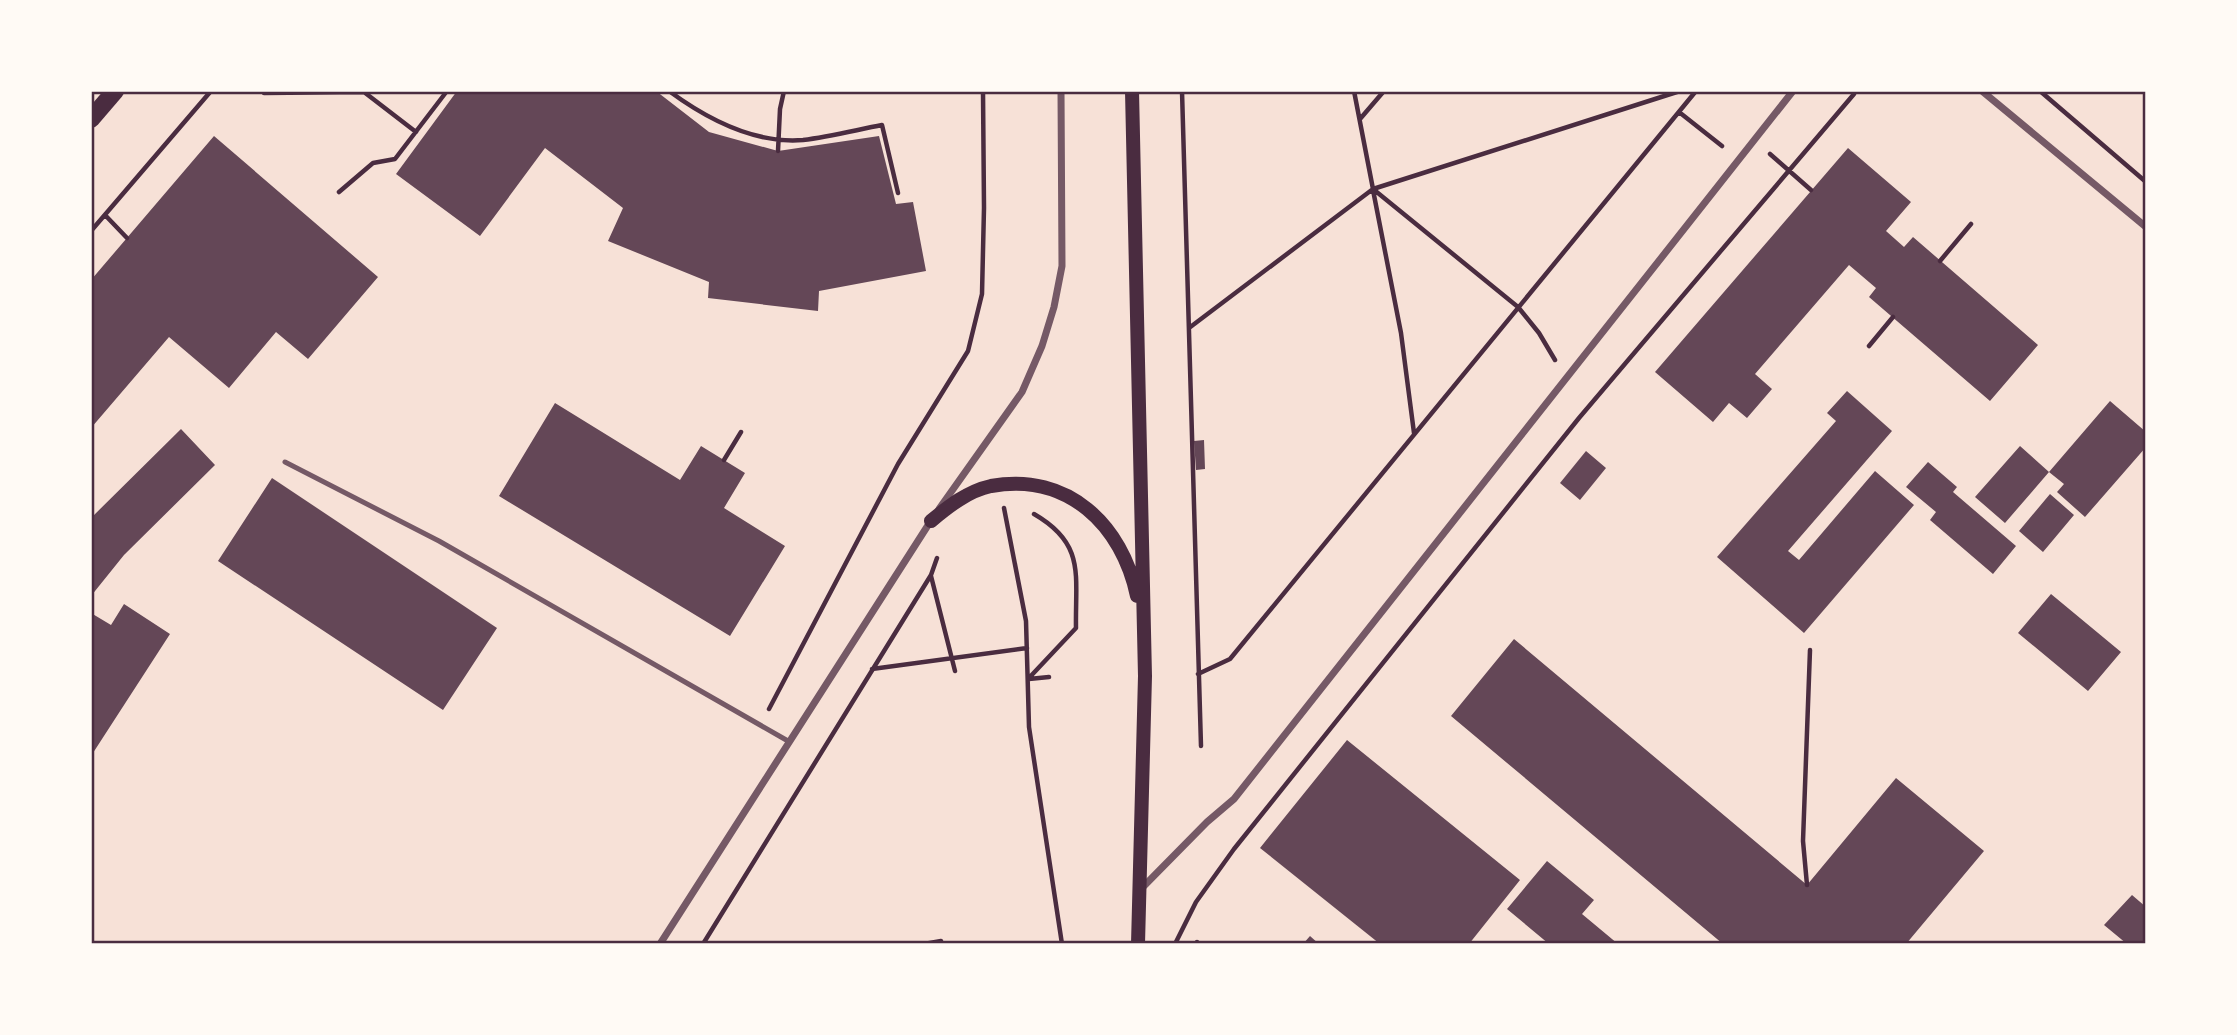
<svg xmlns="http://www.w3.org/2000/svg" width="2237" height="1035" font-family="'IBM Plex Sans',sans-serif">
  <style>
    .building { fill: #644757 }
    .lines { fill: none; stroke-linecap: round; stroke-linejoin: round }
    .path { stroke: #4a2c40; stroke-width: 4.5 }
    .service { stroke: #755966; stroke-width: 5 }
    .minor { stroke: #755966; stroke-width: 7 }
    .secondary { stroke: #4a2c40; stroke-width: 14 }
    .primary { stroke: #4a2c40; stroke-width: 18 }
    .neatline { fill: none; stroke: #4a2c40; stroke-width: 2.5 }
  </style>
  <rect width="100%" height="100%" fill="#f7e1d7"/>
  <!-- building -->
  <path class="building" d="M 457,91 L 656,91 L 709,132 L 778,151 L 879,136 L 896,204 L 913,202 L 926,271 L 819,291 L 818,311 L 708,298 L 709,282 L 608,241 L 623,208 L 545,148 L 480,236 L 396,174 Z
    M 214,136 L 378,277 L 308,359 L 276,332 L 229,388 L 169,337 L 91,428 L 91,280 Z
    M 1848,148 L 1911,202 L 1886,231 L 1904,247 L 1913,237 L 2038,345 L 1990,401 L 1869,297 L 1876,288 L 1849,265 L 1755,374 L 1772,389 L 1747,418 L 1729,403 L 1713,422 L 1655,372 Z
    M 1847,391 L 1892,431 L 1788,551 L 1799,560 L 1875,471 L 1914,505 L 1804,633 L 1717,557 L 1836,421 L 1827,413 Z
    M 2110,401 L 2146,432 L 2146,447 L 2085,517 L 2057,492 L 2064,484 L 2049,472 Z
    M 555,403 L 680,480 L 701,446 L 745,473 L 724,508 L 785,546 L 730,636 L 499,496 Z
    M 181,429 L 215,465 L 124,555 L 91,596 L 91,518 Z
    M 1204,440 L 1205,469 L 1196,470 L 1194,441 Z
    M 2020,446 L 2049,472 L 2005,523 L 1975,497 Z
    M 1586,451 L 1606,468 L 1580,500 L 1560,483 Z
    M 1928,462 L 1957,487 L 1953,492 L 2016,546 L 1993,574 L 1930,520 L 1936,512 L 1906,487 Z
    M 272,478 L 497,628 L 443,710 L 218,561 Z
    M 2050,494 L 2074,515 L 2043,552 L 2019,531 Z
    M 2051,594 L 2121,652 L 2088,691 L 2018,633 Z
    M 124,604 L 170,634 L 91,756 L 91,613 L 111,625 Z
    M 1514,639 L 1807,885 L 1896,778 L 1984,851 L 1906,944 L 1723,944 L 1451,716 Z
    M 1347,740 L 1520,880 L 1469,944 L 1380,944 L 1260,848 Z
    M 1547,861 L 1594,900 L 1582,914 L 1618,944 L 1549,944 L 1507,909 Z
    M 2132,895 L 2146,907 L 2146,944 L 2127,944 L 2104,925 Z
    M 1310,936 L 1319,944 L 1303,944 Z"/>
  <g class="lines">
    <!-- path -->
    <path class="path" d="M 669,91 C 707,119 754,144 803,140 C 829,137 856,130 882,125 L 898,193
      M 1182,91 L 1201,746
      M 1354,91 L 1373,189 L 1518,307 L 1539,333 L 1555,360
      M 2040,91 L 2146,182
      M 264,93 L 364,92 L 416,132
      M 1679,112 L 1722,146
      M 1360,119 L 1384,91
      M 778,151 L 780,109 L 784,91
      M 1770,154 L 1811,190
      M 1373,190 L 1401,333 L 1414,433
      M 339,192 L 373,163 L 395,159 L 447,91
      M 105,215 L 127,238
      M 91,231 L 211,91
      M 1940,261 L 1971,224
      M 1189,328 L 1373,189 L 1680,91
      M 1869,346 L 1893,317
      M 724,460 L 741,432
      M 1004,508 L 1026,621 L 1029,727 L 1062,944
      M 931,576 L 955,671
      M 872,669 L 1027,648
      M 1198,674 L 1230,659 L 1696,91
      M 1028,679 L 1076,628 C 1075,575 1086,544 1034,514
      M 1029,679 L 1049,677
      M 769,709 L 898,464 L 968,351 L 982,294 L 984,208 L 983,91
      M 1807,885 L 1803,841 L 1810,650
      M 703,944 L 931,575 L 937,558
      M 924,944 L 941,941
      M 1175,944 L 1196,902 L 1234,849 L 1579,418 L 1854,94 L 1851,91
      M 1197,944 L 1197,942"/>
    <!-- service -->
    <path class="service" d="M 285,462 L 439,541 L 788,741"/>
    <!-- minor -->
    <path class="minor" d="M 1982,91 L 2146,227
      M 939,509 L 1022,392 L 1042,346 L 1054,307 L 1062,266 L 1061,91
      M 1141,889 L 1207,822 L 1234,799 L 1793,91
      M 660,944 L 932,519"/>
    <!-- secondary -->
    <path class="secondary" d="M 1132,91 L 1145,676 L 1138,944
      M 931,521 C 949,506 968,491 991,486 C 1068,472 1122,525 1137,596"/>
    <!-- primary -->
    <path class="primary" d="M 91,119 L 115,91"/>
  </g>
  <!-- border -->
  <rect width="2237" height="1035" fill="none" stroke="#fffaf5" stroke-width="186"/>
  <rect x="93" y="93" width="2051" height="849" class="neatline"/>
</svg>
